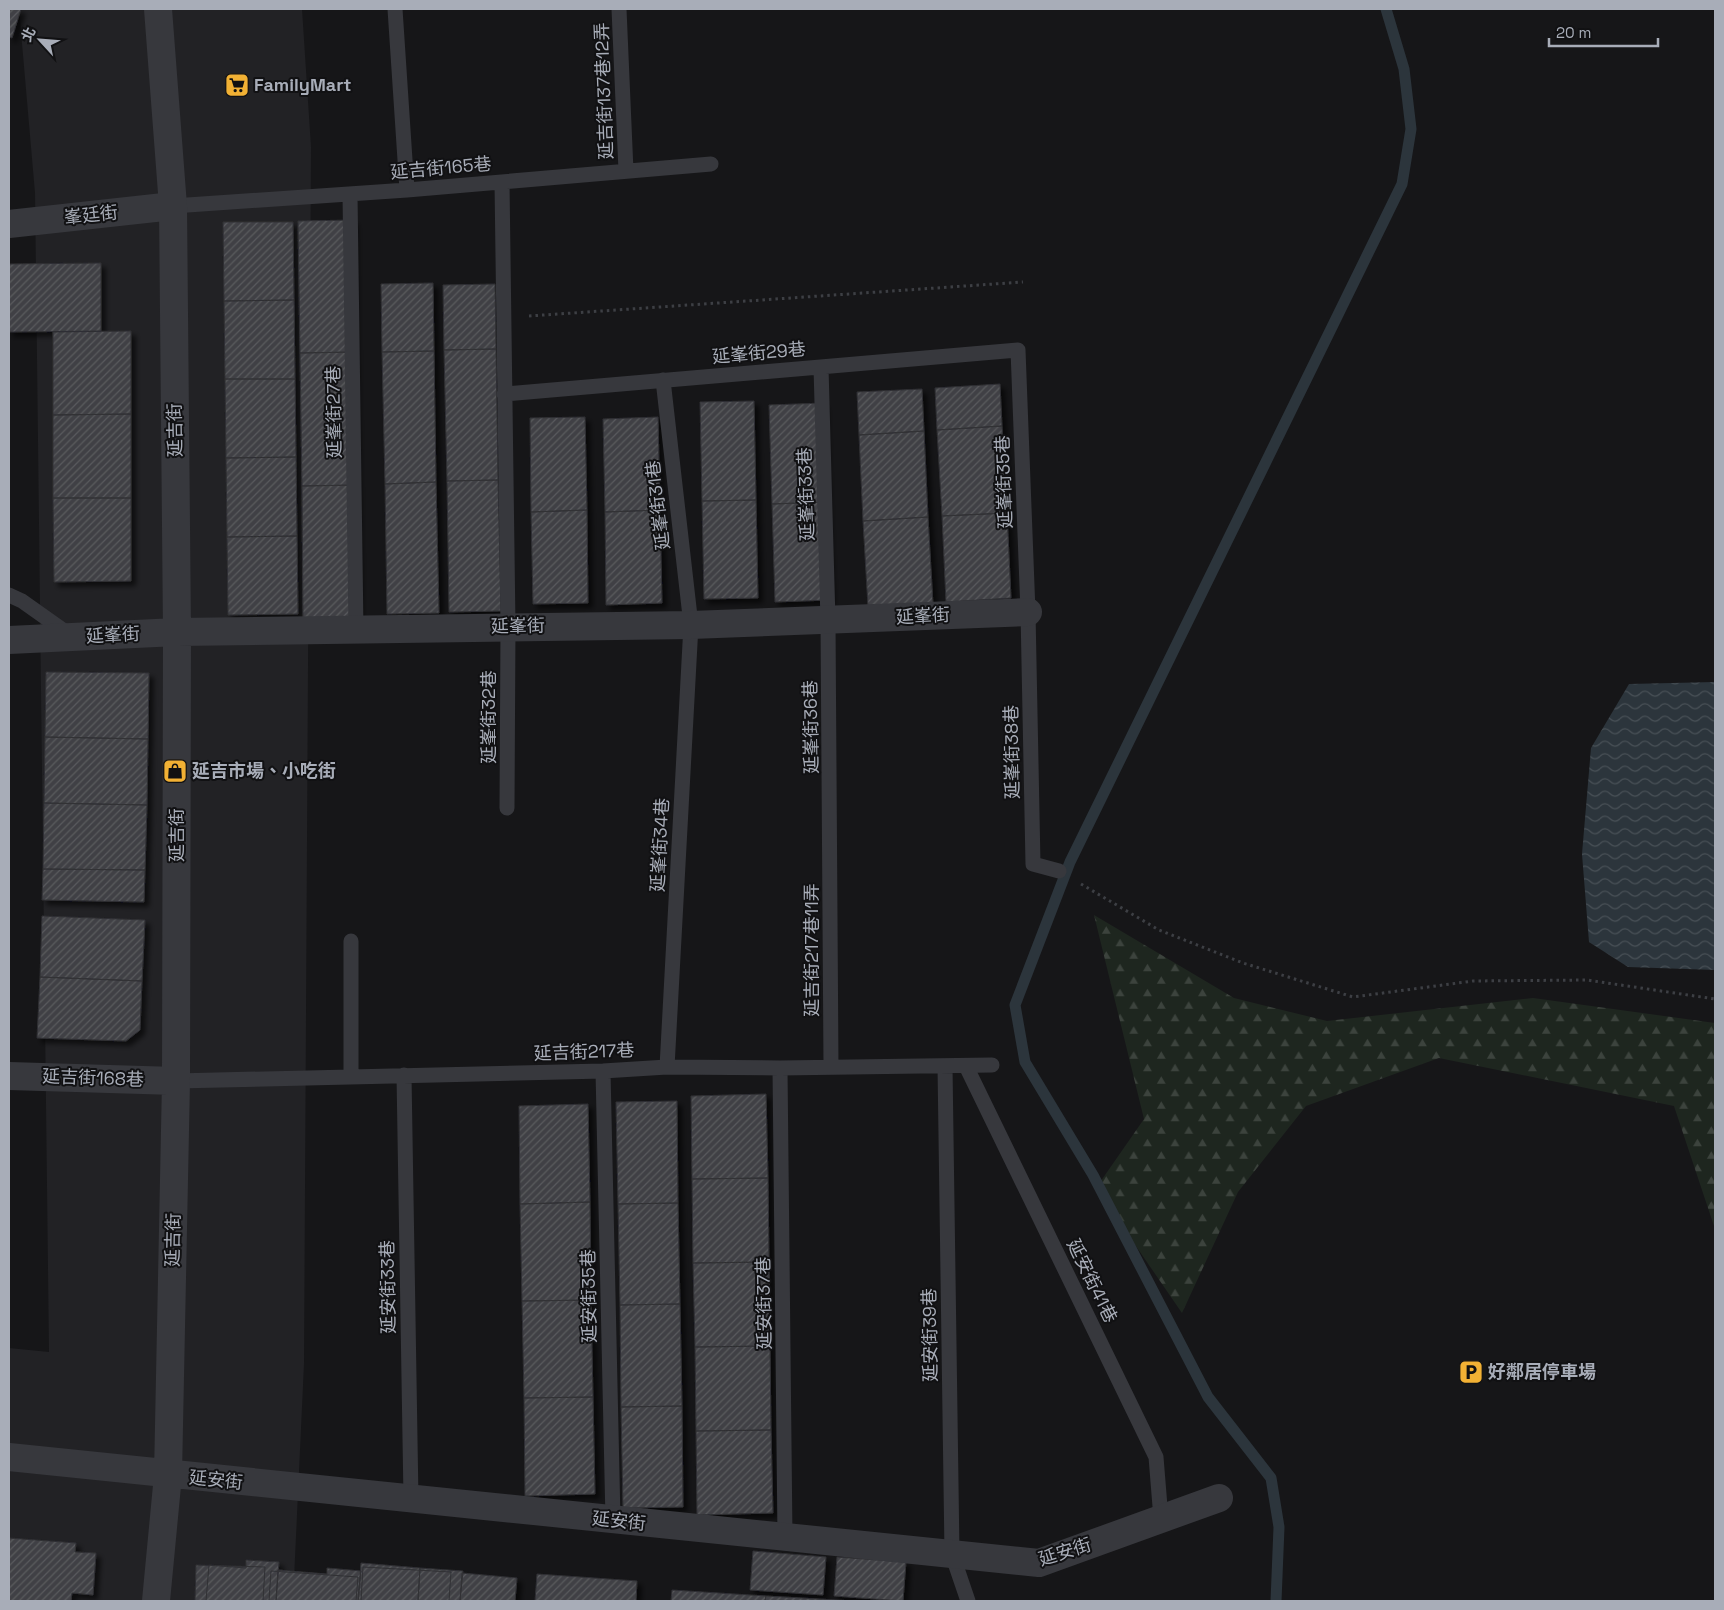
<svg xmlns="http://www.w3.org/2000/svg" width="1724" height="1610" font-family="'Space Grotesk','Noto Sans TC',sans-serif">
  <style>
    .built { fill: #222225 }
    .forest { fill: url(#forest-firs) }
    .water { fill: url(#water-waves) }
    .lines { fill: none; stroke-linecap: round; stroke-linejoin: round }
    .stream { stroke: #2c353c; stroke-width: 11 }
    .building { fill: url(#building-hatch); stroke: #303034; filter: url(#shadow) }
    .path { stroke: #3d3f44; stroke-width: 3; stroke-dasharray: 2.5 4; stroke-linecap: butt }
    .service { stroke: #37383d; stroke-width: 15 }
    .minor { stroke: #37383d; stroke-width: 28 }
    .labels { text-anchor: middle; stroke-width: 4; stroke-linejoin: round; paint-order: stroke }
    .poi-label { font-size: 18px; font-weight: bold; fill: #a8adb8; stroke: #111113; text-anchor: start }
    .street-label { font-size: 18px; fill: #a8adb8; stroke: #111113 }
  </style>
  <defs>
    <pattern id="forest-firs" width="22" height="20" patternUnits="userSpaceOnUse" patternTransform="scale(1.25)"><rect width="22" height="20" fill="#1e261f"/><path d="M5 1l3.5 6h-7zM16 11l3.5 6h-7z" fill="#3c433d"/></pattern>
    <pattern id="water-waves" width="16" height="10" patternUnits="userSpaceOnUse" patternTransform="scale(1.25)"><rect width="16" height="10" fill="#2c353c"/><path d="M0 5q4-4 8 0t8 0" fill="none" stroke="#485056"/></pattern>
    <pattern id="building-hatch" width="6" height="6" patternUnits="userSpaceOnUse" patternTransform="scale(1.25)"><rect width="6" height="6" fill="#404145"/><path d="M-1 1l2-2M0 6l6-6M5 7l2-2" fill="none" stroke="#595a5e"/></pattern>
    <filter id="shadow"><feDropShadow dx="4.5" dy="4.5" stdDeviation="2.5" flood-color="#0009"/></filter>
  </defs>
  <rect width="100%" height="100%" fill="#161618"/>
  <!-- built -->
  <path class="built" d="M 19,9 L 302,9 L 311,147 L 304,1364 L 293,1601 L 28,1601 L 29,1592 L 9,1590 L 9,1348 L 49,1352 L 35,193 Z"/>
  <!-- forest -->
  <path class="forest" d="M 1094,915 L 1234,998 L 1327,1021 L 1533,998 L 1715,1023 L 1715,1229 L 1674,1106 L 1439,1058 L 1306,1106 L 1238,1192 L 1182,1313 L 1096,1188 L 1144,1119 Z"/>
  <!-- water -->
  <path class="water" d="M 1715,682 L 1715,970 L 1628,967 L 1589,942 L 1582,854 L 1591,748 L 1629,684 Z"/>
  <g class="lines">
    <!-- stream -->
    <path class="stream" d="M 1276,1601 L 1279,1527 L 1271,1478 L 1208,1397 L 1093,1175 L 1025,1062 L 1015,1005 L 1070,862 L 1402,184 L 1411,129 L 1404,69 L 1386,9"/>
  </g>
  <!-- building -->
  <path class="building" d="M 9,9 L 21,9 L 12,38 L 9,37 Z
    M 353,220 L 354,352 L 300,353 L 298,221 Z
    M 223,222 L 293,222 L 294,300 L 224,301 Z
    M 101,263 L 101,331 L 9,332 L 9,264 Z
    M 433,283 L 434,351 L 382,352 L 381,284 Z
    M 495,284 L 496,349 L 444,350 L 443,285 Z
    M 294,300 L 295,379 L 225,379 L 224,301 Z
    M 131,331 L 131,414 L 53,415 L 53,332 Z
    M 496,349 L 498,480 L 447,481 L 444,350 Z
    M 434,351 L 436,482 L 385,484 L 382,352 Z
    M 354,352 L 356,485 L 302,486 L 300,353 Z
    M 225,379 L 295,379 L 296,457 L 226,458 Z
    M 1000,384 L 1002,426 L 937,430 L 935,388 Z
    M 922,389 L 924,431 L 859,435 L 857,392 Z
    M 754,401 L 756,500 L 702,501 L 700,402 Z
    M 823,403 L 826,502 L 772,504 L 769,405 Z
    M 131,414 L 131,498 L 53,498 L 53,415 Z
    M 585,417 L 587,510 L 531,512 L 530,418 Z
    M 658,417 L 660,510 L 605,512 L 603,419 Z
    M 1002,426 L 1007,513 L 942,516 L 937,430 Z
    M 924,431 L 928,517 L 863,521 L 859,435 Z
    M 296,457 L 297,536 L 227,537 L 226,458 Z
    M 498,480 L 501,611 L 449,612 L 447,481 Z
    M 436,482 L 439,613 L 387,614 L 385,484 Z
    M 356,485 L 358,617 L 303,618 L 302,486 Z
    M 53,498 L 131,498 L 131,581 L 54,582 Z
    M 756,500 L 758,598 L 704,599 L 702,501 Z
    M 826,502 L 830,600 L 775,602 L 772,504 Z
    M 587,510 L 588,603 L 533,604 L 531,512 Z
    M 660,510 L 662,603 L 606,605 L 605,512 Z
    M 1007,513 L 1011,598 L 946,602 L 942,516 Z
    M 928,517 L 933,604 L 868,607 L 863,521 Z
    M 297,536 L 298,614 L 228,615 L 227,537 Z
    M 46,672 L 149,673 L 148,739 L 45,737 Z
    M 45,737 L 148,739 L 147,805 L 44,803 Z
    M 44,803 L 147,805 L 145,870 L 43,869 Z
    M 43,869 L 145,870 L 144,902 L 42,900 Z
    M 42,916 L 145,920 L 142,981 L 40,977 Z
    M 40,977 L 142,981 L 140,1030 L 126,1041 L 37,1038 Z
    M 766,1094 L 768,1178 L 692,1179 L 691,1096 Z
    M 677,1101 L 678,1203 L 618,1204 L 616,1102 Z
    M 588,1104 L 590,1202 L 520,1204 L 519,1106 Z
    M 768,1178 L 769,1262 L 693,1263 L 692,1179 Z
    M 590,1202 L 591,1300 L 522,1301 L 520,1204 Z
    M 678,1203 L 680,1304 L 620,1305 L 618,1204 Z
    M 769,1262 L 770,1346 L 695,1347 L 693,1263 Z
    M 591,1300 L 593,1397 L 524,1398 L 522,1301 Z
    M 680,1304 L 682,1406 L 621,1407 L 620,1305 Z
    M 770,1346 L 771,1430 L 696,1431 L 695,1347 Z
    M 593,1397 L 595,1494 L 525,1496 L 524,1398 Z
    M 682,1406 L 683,1507 L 623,1508 L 621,1407 Z
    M 771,1430 L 773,1513 L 697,1515 L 696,1431 Z
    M 9,1538 L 76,1543 L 75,1552 L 96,1553 L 93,1595 L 72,1593 L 71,1601 L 9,1601 Z
    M 753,1551 L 826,1557 L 823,1595 L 750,1590 Z
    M 837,1557 L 906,1562 L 903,1601 L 834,1596 Z
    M 246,1560 L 279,1562 L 276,1601 L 206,1601 L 209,1565 L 246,1568 Z
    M 361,1563 L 420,1568 L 418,1601 L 358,1601 Z
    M 196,1565 L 265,1567 L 263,1601 L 195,1601 Z
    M 363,1567 L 451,1572 L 449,1601 L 361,1601 Z
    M 327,1568 L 361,1571 L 358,1601 L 276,1601 L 278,1570 L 327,1574 Z
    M 420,1568 L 463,1571 L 460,1601 L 418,1601 Z
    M 271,1571 L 358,1577 L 356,1601 L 269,1601 Z
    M 462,1573 L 517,1578 L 515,1601 L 460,1601 Z
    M 537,1574 L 637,1581 L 636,1601 L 535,1601 Z
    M 672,1590 L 766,1596 L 765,1601 L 671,1601 Z
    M 766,1596 L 854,1601 L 765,1601 Z"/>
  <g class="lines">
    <!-- path -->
    <path class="path" d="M 529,316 L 1023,282
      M 1081,884 L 1159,930 L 1243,963 L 1353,997 L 1473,981 L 1587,980 L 1715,999"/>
    <!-- service -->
    <path class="service" d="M 395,9 L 407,190
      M 619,9 L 626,171
      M 502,182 L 508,626 L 507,808
      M 350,194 L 356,629
      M 173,206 L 407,190 L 711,164
      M 821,367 L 828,621 L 831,1067
      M 663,380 L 691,625 L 667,1067
      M 504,394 L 1018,350 L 1028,612 L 1033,864 L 1059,871
      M 9,595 L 22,601 L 70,635
      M 351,941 L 351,1076
      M 945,1066 L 952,1554 L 968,1601
      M 966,1066 L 1156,1457 L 1161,1519
      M 780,1068 L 785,1537
      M 603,1071 L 613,1520
      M 404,1075 L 411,1499
      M 176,1081 L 603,1071 L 667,1067 L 780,1068 L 992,1065"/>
    <!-- minor -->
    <path class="minor" d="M 9,224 L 173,206
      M 9,640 L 177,632 L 691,625 L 1028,612
      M 9,1076 L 176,1081
      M 9,1457 L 1039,1563 L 1219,1498
      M 156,1601 L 168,1475 L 176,1081 L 177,632 L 173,206 L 158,9"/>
  </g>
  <!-- icons -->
  <defs>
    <g id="supermarket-square" transform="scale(1.25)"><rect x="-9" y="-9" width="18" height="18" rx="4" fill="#f2b134" stroke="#111113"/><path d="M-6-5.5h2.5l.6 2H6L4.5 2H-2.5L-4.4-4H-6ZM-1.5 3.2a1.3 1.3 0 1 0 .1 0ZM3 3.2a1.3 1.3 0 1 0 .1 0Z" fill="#111"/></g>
    <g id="shop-square" transform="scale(1.25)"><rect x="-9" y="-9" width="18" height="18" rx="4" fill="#f2b134" stroke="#111113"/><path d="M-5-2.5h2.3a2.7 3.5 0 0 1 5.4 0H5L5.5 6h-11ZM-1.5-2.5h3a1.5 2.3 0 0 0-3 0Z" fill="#111"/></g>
    <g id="parking-square" transform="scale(1.25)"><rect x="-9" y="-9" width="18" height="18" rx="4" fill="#f2b134" stroke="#111113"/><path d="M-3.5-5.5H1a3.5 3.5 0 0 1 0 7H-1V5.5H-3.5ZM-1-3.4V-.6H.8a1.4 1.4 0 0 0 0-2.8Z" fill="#111"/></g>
  </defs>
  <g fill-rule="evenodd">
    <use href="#supermarket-square" x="237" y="85"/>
    <use href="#shop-square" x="175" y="771"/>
    <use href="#parking-square" x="1471" y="1372"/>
  </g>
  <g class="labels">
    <!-- poi labels -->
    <g class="poi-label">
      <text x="254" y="91">FamilyMart</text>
      <text x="192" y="777">延吉市場、小吃街</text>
      <text x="1488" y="1378">好鄰居停車場</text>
    </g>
    <!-- street labels -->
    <g class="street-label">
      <text transform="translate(604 91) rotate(-92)" y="6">延吉街137巷12弄</text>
      <text transform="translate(441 168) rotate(-5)" y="6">延吉街165巷</text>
      <text transform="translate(91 215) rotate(-6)" y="6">峯廷街</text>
      <text transform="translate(759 353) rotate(-5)" y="6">延峯街29巷</text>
      <text transform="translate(334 412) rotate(-91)" y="6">延峯街27巷</text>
      <text transform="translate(175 430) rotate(-91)" y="6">延吉街</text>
      <text transform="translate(1004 482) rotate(-92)" y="6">延峯街35巷</text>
      <text transform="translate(806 494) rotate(-92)" y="6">延峯街33巷</text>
      <text transform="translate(658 505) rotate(-97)" y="6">延峯街31巷</text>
      <text transform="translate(923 616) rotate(-3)" y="6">延峯街</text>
      <text transform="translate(518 626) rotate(-1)" y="6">延峯街</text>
      <text transform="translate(113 635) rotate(-3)" y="6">延峯街</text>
      <text transform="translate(489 717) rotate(-90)" y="6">延峯街32巷</text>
      <text transform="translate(811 727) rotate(-91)" y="6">延峯街36巷</text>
      <text transform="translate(1012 752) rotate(-91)" y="6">延峯街38巷</text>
      <text transform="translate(177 835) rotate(-90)" y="6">延吉街</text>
      <text transform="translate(660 845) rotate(-87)" y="6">延峯街34巷</text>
      <text transform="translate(812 950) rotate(-90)" y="6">延吉街217巷11弄</text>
      <text transform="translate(584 1052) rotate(-2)" y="6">延吉街217巷</text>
      <text transform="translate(93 1078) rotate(2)" y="6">延吉街168巷</text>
      <text transform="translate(173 1240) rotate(-89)" y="6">延吉街</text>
      <text transform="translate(1092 1281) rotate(64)" y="6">延安街41巷</text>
      <text transform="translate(388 1287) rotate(-91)" y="6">延安街33巷</text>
      <text transform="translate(589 1296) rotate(-91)" y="6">延安街35巷</text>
      <text transform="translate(764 1303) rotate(-91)" y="6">延安街37巷</text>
      <text transform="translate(930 1335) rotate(-91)" y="6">延安街39巷</text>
      <text transform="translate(216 1480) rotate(6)" y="6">延安街</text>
      <text transform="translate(619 1521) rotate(6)" y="6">延安街</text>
      <text transform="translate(1065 1552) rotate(-17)" y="6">延安街</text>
    </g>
  </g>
  <!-- border -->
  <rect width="1724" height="1610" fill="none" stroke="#a8adb8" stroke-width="20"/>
  <!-- north arrow -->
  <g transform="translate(40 40) rotate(296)" stroke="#111113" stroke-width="4" paint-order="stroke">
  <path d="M0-4L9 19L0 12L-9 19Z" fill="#a8adb8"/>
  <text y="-8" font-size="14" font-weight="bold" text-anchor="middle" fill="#a8adb8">北</text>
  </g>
  <!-- scale -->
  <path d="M1549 38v8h109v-8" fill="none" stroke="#a8adb8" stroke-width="2.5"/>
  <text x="1556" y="38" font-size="15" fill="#a8adb8" stroke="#111113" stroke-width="4" paint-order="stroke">20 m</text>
</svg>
